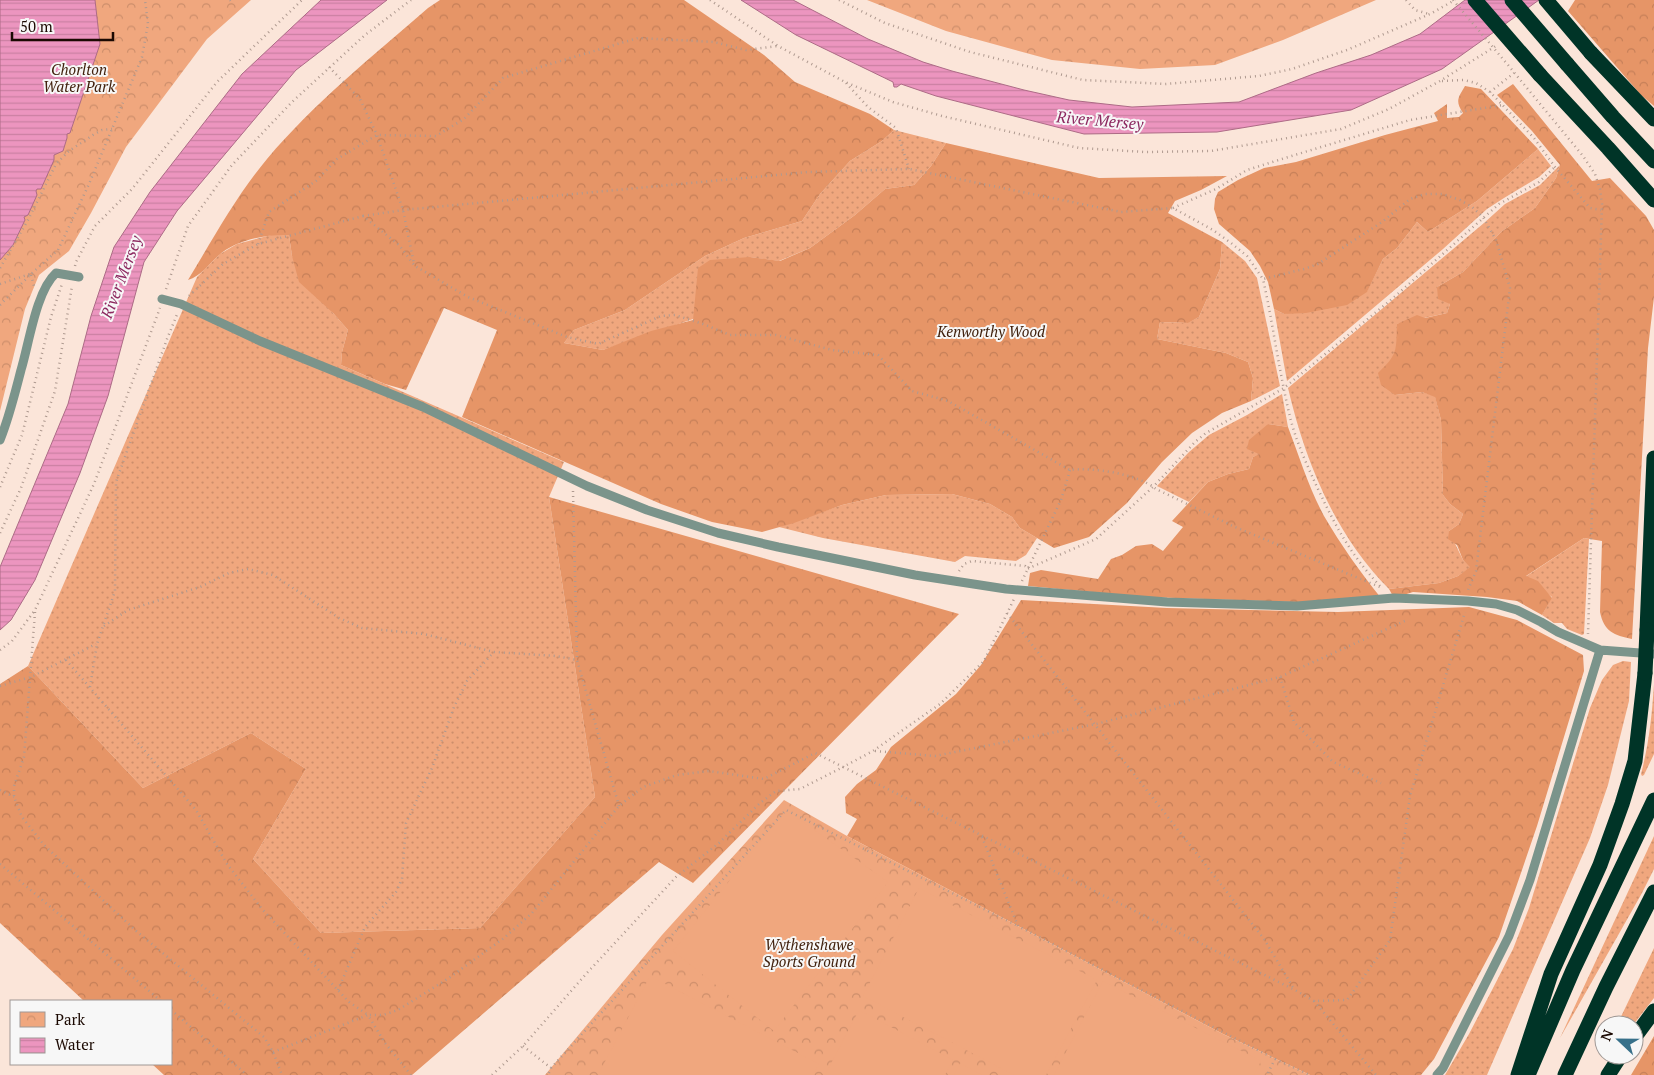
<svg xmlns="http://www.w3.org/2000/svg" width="1654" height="1075" font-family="'PT Serif',serif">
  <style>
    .grass { fill: url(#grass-dots) }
    .forest { fill: url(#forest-crowns) }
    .park { fill: url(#park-crowns) }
    .garden { fill: #f0a77e }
    .water { fill: url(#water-rules); stroke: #ad6b86 }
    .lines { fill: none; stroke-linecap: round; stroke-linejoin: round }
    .path { stroke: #af9a90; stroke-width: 2.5; stroke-dasharray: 1 4; stroke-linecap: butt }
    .lane { stroke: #7b948b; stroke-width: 9 }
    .highway { stroke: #003427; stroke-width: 15 }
    .path-bridge { stroke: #af9a90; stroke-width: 2.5; stroke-dasharray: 1 4; stroke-linecap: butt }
    .highway-bridge { stroke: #003427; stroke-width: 15 }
    .labels { text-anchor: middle; stroke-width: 4; stroke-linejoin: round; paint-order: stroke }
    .park-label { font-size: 15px; font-style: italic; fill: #41210d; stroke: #f7f7f7 }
    .water-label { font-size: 16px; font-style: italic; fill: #8d2a61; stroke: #f7f7f7 }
  </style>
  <defs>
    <pattern id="grass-dots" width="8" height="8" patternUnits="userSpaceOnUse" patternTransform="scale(1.25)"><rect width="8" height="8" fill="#f0a77e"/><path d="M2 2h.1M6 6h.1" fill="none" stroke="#cd8e6b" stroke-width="1.8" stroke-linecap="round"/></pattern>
    <pattern id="forest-crowns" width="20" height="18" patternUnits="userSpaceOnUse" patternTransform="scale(1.25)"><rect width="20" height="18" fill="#e69567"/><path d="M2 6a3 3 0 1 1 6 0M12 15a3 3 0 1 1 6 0" fill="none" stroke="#c57f58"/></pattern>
    <pattern id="park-crowns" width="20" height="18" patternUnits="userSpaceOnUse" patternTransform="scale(1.25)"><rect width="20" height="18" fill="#f0a77e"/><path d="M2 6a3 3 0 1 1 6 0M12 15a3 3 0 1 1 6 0" fill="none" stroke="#cd8e6b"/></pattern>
    <pattern id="water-rules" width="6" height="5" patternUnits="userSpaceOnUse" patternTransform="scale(1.25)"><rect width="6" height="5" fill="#ec95bf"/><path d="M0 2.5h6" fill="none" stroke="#ca7fa2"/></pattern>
  </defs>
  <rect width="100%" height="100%" fill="#fbe5d9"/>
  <!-- grass -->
  <path class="grass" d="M 894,130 L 946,143 L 931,166 L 914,185 L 885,189 L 855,215 L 810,248 L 779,261 L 750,257 L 693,319 L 603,350 L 564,343 L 574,330 L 625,310 L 705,256 L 744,238 L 802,221 L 820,194 L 850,161 L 882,141 Z
    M 1538,149 L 1551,166 L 1539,177 L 1504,198 L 1487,209 L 1443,249 L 1287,381 L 1274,309 L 1284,314 L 1367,291 L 1383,259 L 1397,248 L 1417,222 L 1428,232 L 1477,201 Z
    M 1560,165 L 1556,178 L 1535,208 L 1501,232 L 1463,272 L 1437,287 L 1450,304 L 1447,313 L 1397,324 L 1397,345 L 1393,359 L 1395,395 L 1422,392 L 1435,396 L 1441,420 L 1443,495 L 1450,504 L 1463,514 L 1459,524 L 1449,531 L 1463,560 L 1471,567 L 1458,576 L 1439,583 L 1389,589 C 1335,535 1305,461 1288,388 L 1484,223 L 1505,204 L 1540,185 Z
    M 271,235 L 289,235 L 292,256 L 333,313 L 348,330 L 342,352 L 341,365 L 564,462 L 549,497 L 595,797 L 480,928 L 321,933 L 253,859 L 306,769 L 251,733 L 143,788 L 28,666 L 197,277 L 220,254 L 237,244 Z
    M 1222,242 L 1245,261 L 1257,278 L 1280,386 L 1251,401 L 1253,378 L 1248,362 L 1226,353 L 1157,339 L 1160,322 L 1187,323 L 1199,317 L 1220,269 Z
    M 1282,394 L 1288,427 L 1268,424 L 1260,454 L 1253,457 L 1249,469 L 1228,474 L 1208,482 L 1189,502 L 1157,486 L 1189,452 L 1209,435 L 1247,415 Z
    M 952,494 L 990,504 L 1012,517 L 1020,528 L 1037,538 L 1026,555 L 1016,561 L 965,556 L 955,562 L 823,538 L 779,527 L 842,505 L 886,495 Z
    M 1584,538 L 1589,539 L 1584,634 L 1582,635 L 1567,629 L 1562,623 L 1554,623 L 1542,615 L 1552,597 L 1525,577 Z
    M 1623,661 L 1631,662 L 1629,701 L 1608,785 L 1590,838 L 1487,1075 L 1445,1075 L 1469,1034 L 1492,990 L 1513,949 L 1529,908 L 1590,708 L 1602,680 L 1613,665 Z
    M 1654,684 L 1654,754 L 1644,775 L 1642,776 L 1641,774 C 1649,744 1652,715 1654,684 Z
    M 1654,836 L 1654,869 L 1642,893 L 1560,1038 Z
    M 1654,948 L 1654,998 L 1633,1025 L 1617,1025 Z"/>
  <!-- forest -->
  <path class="forest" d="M 440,0 L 684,0 L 764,55 L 795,82 L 870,114 L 894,130 L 882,141 L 850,161 L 820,194 L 802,221 L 744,238 L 705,256 L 625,310 L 574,330 L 564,343 L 603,350 L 651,331 L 693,320 L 698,268 L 710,260 L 750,257 L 780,261 L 810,248 L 855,215 L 885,189 L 914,185 L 931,166 L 946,143 L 1099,178 L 1227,176 L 1201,190 L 1175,201 L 1168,213 L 1222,242 L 1220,269 L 1199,317 L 1188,323 L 1160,322 L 1157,339 L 1226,353 L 1248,362 L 1253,378 L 1251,401 L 1222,413 L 1192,433 L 1162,462 L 1127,503 L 1089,537 L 1054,548 L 1020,528 L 1012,517 L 990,504 L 952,494 L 886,495 L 842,505 L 794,523 L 762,532 L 712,522 L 661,504 L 462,417 L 497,330 L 444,308 L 406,390 L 385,384 L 341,365 L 342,352 L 348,330 L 333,313 L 299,282 L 292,256 L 289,235 C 266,234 235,240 218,256 C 208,265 201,276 188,280 C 213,239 236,196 267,159 C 314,103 373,56 428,8 Z
    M 1575,0 L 1654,0 L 1654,106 L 1641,95 L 1568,11 Z
    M 1513,84 L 1592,181 L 1610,178 L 1646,216 L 1654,230 L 1654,297 L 1648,348 L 1632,639 C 1614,635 1604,632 1600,612 L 1602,541 L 1584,538 L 1526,576 L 1538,581 L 1552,598 L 1542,615 L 1517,601 L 1487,597 L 1413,592 L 1394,598 L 1389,589 L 1439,583 L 1458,576 L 1470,567 L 1463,560 L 1457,545 L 1448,539 L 1449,531 L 1459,524 L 1463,514 L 1450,504 L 1443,495 L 1441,420 L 1435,397 L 1422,392 L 1395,395 L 1381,385 L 1378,373 C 1398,354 1396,351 1397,324 L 1417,315 L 1425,318 L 1447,313 L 1450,304 L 1438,299 L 1437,287 L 1463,272 L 1501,232 L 1535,208 L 1556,178 L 1560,165 L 1532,131 L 1497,95 Z
    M 1465,86 L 1481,89 L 1538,149 L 1477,201 L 1428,232 L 1417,222 L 1397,248 L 1383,259 L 1367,292 L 1347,305 L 1306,313 L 1284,314 L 1274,309 L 1268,282 L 1260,266 L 1250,251 L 1219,224 L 1214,209 L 1215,199 L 1218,192 L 1238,180 L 1264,168 L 1296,162 L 1385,135 L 1438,121 L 1434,113 L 1447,104 L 1447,118 L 1459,117 L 1463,113 C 1455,101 1458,98 1465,86 Z
    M 1268,424 L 1288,427 C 1299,456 1309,488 1324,516 C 1341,545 1360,572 1381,598 L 1325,603 L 1146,597 L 1028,586 L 1030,573 L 1041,570 L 1098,579 L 1111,559 L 1122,555 L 1136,546 L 1152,544 L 1163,551 L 1183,527 L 1172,521 L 1208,482 L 1228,474 L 1249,469 L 1253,457 L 1259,454 L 1247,449 L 1249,440 Z
    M 549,497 L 959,614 L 693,883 L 659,862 L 412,1075 L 164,1075 L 152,1064 L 171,1064 L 171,1001 L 84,1001 L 0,923 L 0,684 L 28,666 L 143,788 L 251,733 L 306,769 L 253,859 L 321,933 L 480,928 L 595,797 Z
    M 1021,600 L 1167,608 L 1338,612 L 1469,607 L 1517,620 L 1583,655 L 1584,671 L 1537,826 L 1499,937 L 1434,1059 L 1421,1075 L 1310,1075 L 1223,1034 L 847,836 L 857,819 L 846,813 L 845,797 L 857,784 L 876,770 L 891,747 L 956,694 L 981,665 Z
    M 1654,1036 L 1654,1075 L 1631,1075 Z"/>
  <!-- park -->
  <path class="park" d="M 0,0 L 251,0 L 207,39 L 126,147 L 91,213 L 69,251 L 39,275 L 25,309 L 0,411 Z
    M 867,0 L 1376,0 L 1283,40 L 1215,65 L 1140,69 L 1052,60 L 946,31 Z
    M 784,800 L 847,836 L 1223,1034 L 1310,1075 L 545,1075 L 662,935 Z"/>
  <!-- garden -->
  <path class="garden" d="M 786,810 L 888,882 L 774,1031 L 673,951 Z
    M 919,888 L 1097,980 L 1046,1075 L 1014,1075 L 863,996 Z
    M 650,976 L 819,1064 L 813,1075 L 598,1075 Z
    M 1103,981 L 1261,1061 L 1254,1075 L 1054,1075 Z
    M 859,1010 L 953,1060 L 945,1075 L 825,1075 Z
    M 960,1063 L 982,1075 L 954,1075 Z"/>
  <!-- water -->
  <path class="water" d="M 0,0 L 95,0 L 100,44 L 72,127 L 70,133 L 67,134 L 67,138 L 63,151 L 54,155 L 54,160 L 41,189 L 37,189 L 36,191 L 37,195 L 28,215 L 24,217 L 25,220 L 13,245 L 0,260 Z
    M 321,0 L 387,0 L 296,70 L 177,211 L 144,262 L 108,396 L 80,473 L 35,580 L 11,620 L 0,630 L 0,567 L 68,404 L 91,316 L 114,247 L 150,192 L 242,74 Z
    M 741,0 L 793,0 L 868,39 L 923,62 L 952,71 L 1024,90 L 1069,100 L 1132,107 L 1239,102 L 1316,73 L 1371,55 L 1420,34 L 1465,0 L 1539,0 L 1442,69 L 1351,110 L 1217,132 L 1084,134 L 936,96 L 901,84 L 897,87 L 894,87 L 893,82 L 796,35 Z"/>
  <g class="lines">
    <!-- path -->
    <path class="path" d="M 230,0 L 233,3
      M 710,0 L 778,46 L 845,82 L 893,102 L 942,116 L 1079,148 L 1145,152 L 1211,151 L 1341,129 L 1389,109 L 1440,81 L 1496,46
      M 839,0 L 885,23 L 970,52 L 1083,80 L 1165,84 L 1259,76 L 1292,69 L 1347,50 L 1430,14 L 1455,0
      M 1406,0 L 1415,10 L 1429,14
      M 1508,65 L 1583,156 L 1595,174 L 1600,189 L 1602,204 L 1588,634
      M 329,67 L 360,99 L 377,135 L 403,210 L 414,264
      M 1442,81 L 1464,80 L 1476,83 L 1490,92 L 1534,138 L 1555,167 L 1590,208 L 1601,210
      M 846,83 L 868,107 L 896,128 L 909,169
      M 1490,92 L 1514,73
      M 1173,208 L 1216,189 L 1247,170 L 1285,158 L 1410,120 L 1503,105
      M 363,216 L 403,210 L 808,172 L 909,169 L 1121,212 L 1173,208 L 1213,230 L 1231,243 L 1247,256 L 1263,279
      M 258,244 L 269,212 L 316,181 L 337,159 L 377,135 L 436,136 L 464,119 L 503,78 L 638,38 L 714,42 L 746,50 L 778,46
      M 75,266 L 76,262 L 95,226 L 132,189 L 217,82 L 302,0
      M 0,268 L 28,220 L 56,164 L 69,151 L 93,135 L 102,130 L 112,129
      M 31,275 L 34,286
      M 0,284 L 30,274
      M 166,289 L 188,226 L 232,165 L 292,102 L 365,35 L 411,0
      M 189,296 L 223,264 L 258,244 L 363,216 L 399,245 L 415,266 L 468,297 L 567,337 L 598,344 L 661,316 L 675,315 L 703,324 L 730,335 L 776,335 L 832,350 L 878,355 L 912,391 L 948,401 L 1070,470 C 1093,467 1138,474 1156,489 L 1235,527 L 1380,587
      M 0,305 L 31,274 L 58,250 L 89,184 L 142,57 L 148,24 L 145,0
      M 0,487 L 22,435 L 51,317 L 62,284
      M 573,491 L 577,660 L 619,806
      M 0,533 L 21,488 L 55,391 L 72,286
      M 959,571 L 964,564 L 972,561 L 1025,566 L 1027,569 L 1096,539 L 1153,487 L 1195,442 L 1206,433 L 1284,388 L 1392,299 L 1499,204 L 1539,182 L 1555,167
      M 1022,581 L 1061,500 L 1070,470
      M 1380,586 C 1350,554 1336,527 1317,487 C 1307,465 1296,441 1290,417 C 1279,371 1273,324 1263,279 L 1304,269 L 1318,264 L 1382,222 L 1410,199 L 1425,194 L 1443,194 L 1460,200 L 1472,207 L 1483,217 L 1496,240 L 1510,288 L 1476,571 L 1468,590
      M 35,612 L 24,757 L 14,786 L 14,797 L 22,817 L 44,845 L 135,930 L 264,1037 L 273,1052 L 282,1075
      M 1007,613 L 1264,939 L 1294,989
      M 104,626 L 128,610 L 200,587 L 229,573 L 248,569 L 273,575 L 339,618 L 362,628 L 424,634 L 494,652 L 556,656 L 577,660
      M 0,650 L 12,641 L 35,610 L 94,484 L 160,308
      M 66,660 L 196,810 L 227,864 L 262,909 L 349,1002 L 368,1015 L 383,1015 L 398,1010 L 449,978 L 504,938 L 532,913 L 619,806 L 643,787 L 677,775 L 709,771 L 764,779 L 815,753 L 843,767 L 873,751 L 940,704 L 984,661 L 1014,599
      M 1280,677 L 1294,722 L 1333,762 L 1381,783
      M 0,686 L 31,677 L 96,644
      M 90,687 L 97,644 L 115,591 L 116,482 L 167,339 L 178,312
      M 875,751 L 935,756 L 1096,724 L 1280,677 L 1407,620
      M 0,790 L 14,797
      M 982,837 L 1018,926 L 1275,1059 L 1267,1075
      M 0,864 L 161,1001
      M 338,990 L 365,927 L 396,892 L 402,879 L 406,823 L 432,768 L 454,707 L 467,681 L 494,652
      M 1314,1001 L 1376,1075
      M 171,1010 L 247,1075
      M 523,1046 L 551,1068 L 548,1075
      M 273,1052 L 368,1015 L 385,1043 L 411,1075
      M 1275,1059 L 1310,1075
      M 551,1068 L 786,810 L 1018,926
      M 492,1075 L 523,1046 L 586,974 L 676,877 L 719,843 L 760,803 L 776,791 L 800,789 L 843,767 L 1295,990 L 1314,1001 L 1347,1000 L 1390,940 L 1410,796 L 1465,612"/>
    <!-- lane -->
    <path class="lane" d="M 162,299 L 181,304 L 260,341 L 423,407 L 587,486 L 647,510 L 718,533 L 778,547 L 915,575 L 1006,589 L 1167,602 L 1297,606 L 1394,598 L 1468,601 L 1496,604 L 1517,610 L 1541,622 L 1558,632 L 1600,650 L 1654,654
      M 0,440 C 9,418 15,393 21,370 C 29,344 36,291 56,273 L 79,277
      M 1437,1075 L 1443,1068 L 1509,936 L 1530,880 L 1600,650"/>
    <!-- highway -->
    <path class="highway" d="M 1591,53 L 1654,119
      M 1567,64 L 1613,117 L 1654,161
      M 1540,75 L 1608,148 L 1654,200
      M 1647,630 L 1654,458
      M 1634,1038 L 1654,1011
      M 1518,1075 L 1551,974 L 1600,865 L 1622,804 L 1635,761 L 1645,673
      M 1528,1075 L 1573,970 L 1654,800
      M 1565,1075 L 1606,987 L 1654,892
      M 1608,1075 L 1621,1055"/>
    <!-- path-bridge -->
    <path class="path-bridge" d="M 1453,0 L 1508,65"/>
    <!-- highway-bridge -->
    <path class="highway-bridge" d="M 1475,0 L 1540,75
      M 1512,0 L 1567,64
      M 1546,0 L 1591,53
      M 1645,673 L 1647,630"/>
  </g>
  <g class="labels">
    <!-- park labels -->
    <g class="park-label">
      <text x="79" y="75">Chorlton<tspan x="79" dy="17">Water Park</tspan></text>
      <text x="991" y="337">Kenworthy Wood</text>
      <text x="809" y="950">Wythenshawe<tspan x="809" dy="17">Sports Ground</tspan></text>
    </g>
    <!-- water labels -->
    <g class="water-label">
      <text transform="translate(1100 120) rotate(5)" y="6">River Mersey</text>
      <text transform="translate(121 277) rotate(-69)" y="6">River Mersey</text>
    </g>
  </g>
  <!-- legend -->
  <rect x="10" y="1000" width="162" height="65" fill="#f7f7f7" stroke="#9f9895"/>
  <rect x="20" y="1012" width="25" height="15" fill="url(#park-crowns)" stroke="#9f9895"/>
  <text x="55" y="1025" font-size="15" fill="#1b0902">Park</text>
  <rect x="20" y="1038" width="25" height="15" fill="url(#water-rules)" stroke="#9f9895"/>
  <text x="55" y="1050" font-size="15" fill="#1b0902">Water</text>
  <!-- north arrow -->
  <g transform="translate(1619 1040) rotate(292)"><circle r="24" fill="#f7f7f7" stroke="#9f9895"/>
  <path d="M0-4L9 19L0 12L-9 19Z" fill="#37708a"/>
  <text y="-8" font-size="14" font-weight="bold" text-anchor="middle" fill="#1b0902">N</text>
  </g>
  <!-- scale -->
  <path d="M12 32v8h101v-8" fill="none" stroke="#1b0902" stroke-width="2.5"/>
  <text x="20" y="32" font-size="15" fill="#1b0902" stroke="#f7f7f7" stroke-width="4" paint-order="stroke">50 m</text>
</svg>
